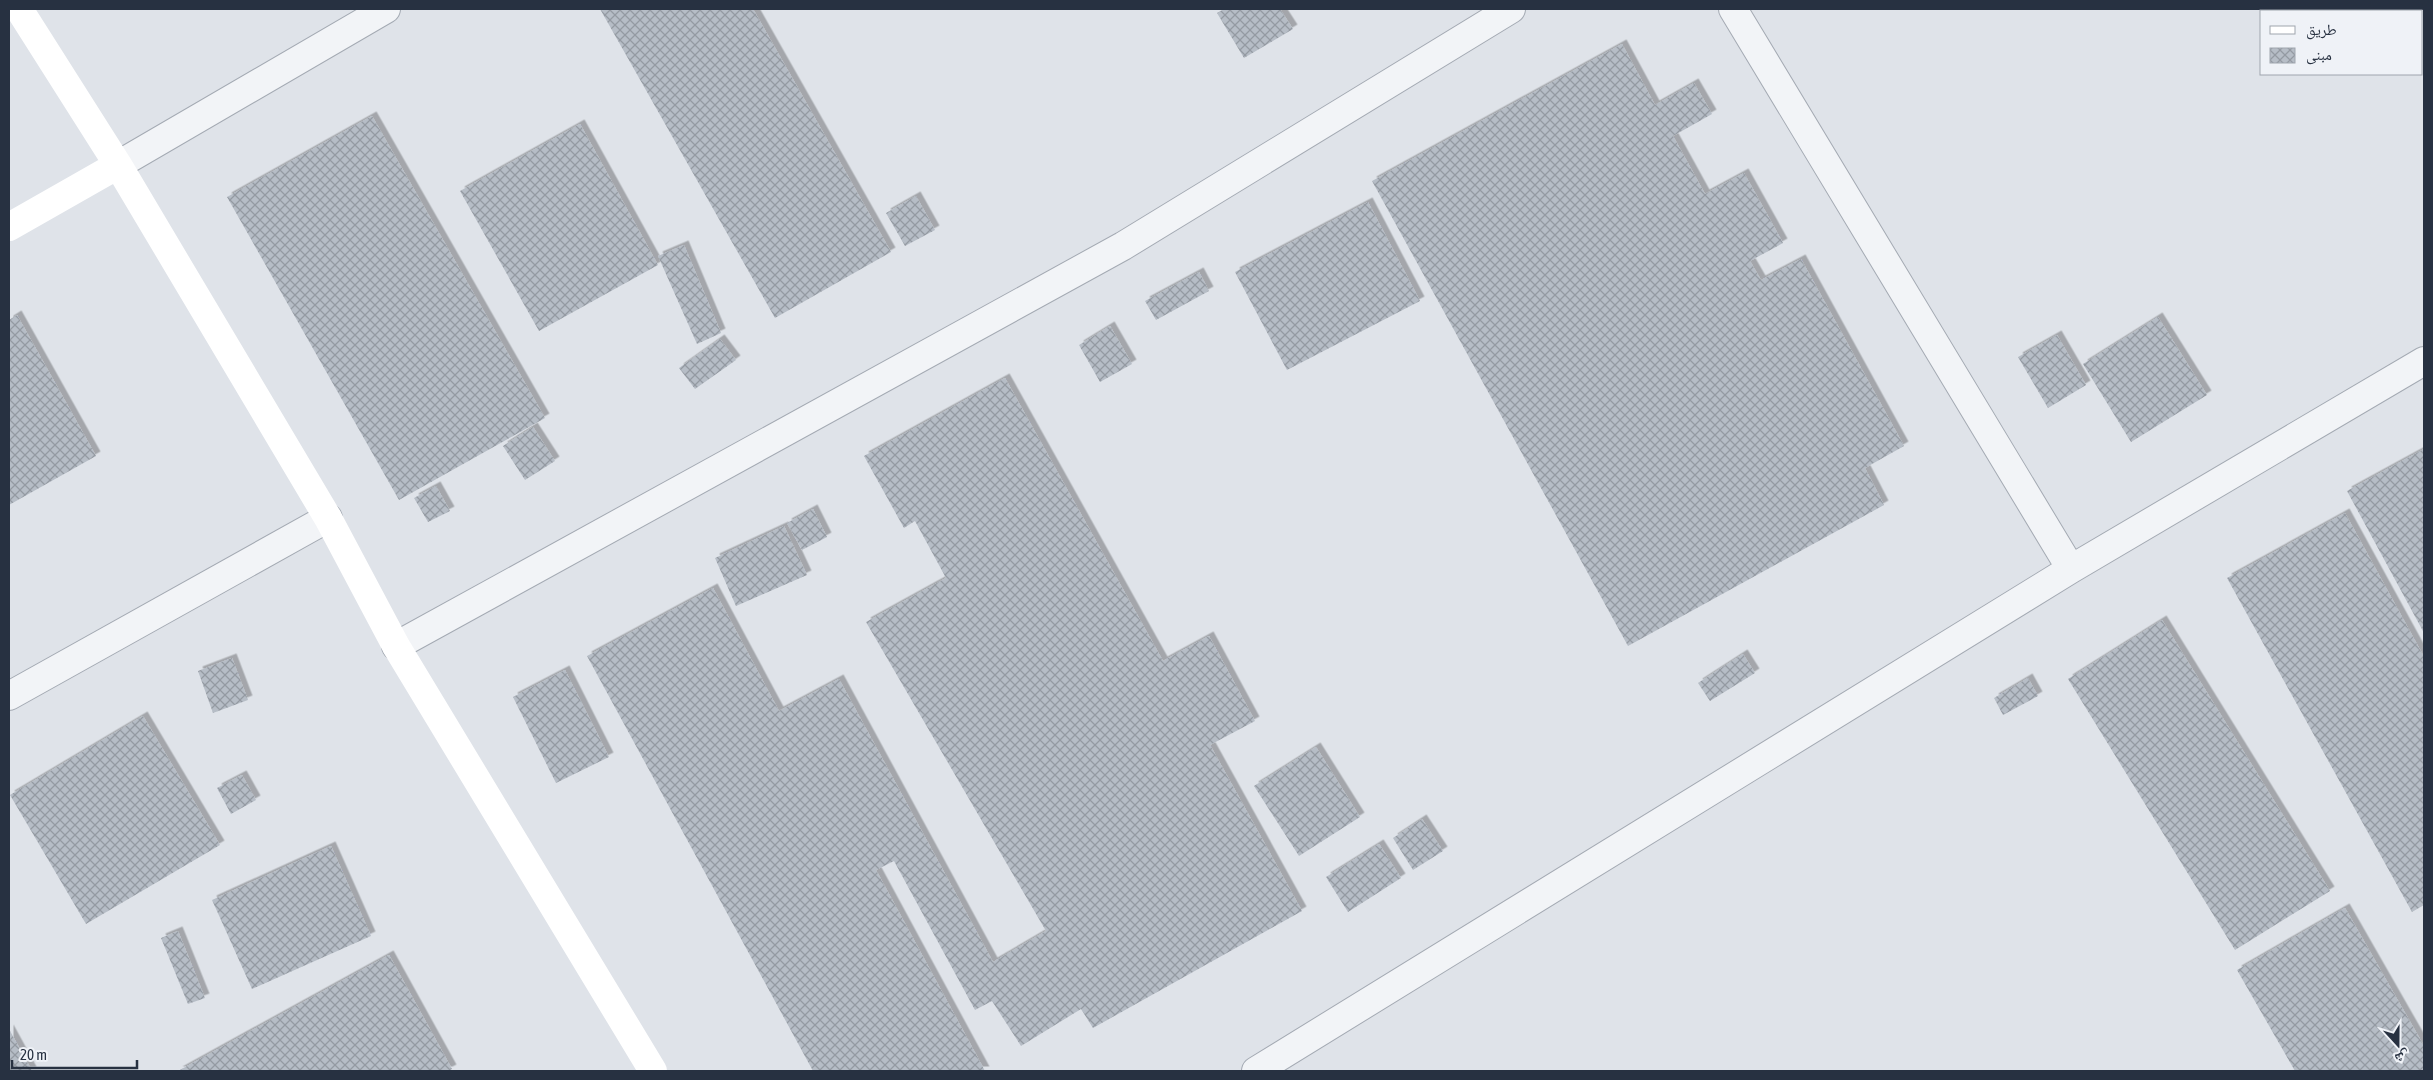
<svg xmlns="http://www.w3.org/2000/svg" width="2433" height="1080" font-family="'Asap Condensed','Noto Naskh Arabic',sans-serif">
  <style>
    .building { fill: url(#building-cross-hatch); filter: url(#shadow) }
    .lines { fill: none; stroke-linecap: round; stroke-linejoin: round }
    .street-casing { stroke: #a4aab3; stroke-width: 30 }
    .street { stroke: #f2f4f7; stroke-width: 28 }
    .secondary { stroke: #fff; stroke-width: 28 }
  </style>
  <defs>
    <pattern id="building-cross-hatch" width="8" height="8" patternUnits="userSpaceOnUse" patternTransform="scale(1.25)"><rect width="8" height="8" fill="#b6bdc6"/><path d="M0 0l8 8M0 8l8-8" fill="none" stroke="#949aa2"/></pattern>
    <filter id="shadow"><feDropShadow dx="4.5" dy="-4.5" stdDeviation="0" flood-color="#0004"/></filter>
  </defs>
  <rect width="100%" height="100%" fill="#dfe3e9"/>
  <!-- building -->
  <path class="building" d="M 600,9 L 753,9 L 891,252 L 775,318 Z
    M 1224,9 L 1280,9 L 1293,29 L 1244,58 L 1217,13 Z
    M 1622,44 L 1655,105 L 1694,83 L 1712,114 L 1673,136 L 1705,194 L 1744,173 L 1783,243 L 1750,261 L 1761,280 L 1801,259 L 1904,446 L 1865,468 L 1884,505 L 1628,646 L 1372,181 Z
    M 372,116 L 545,418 L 399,500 L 227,197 Z
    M 580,124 L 658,265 L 539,331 L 460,191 Z
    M 916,196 L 935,230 L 905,246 L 886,213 Z
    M 1368,202 L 1420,301 L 1287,370 L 1235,272 Z
    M 684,245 L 721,333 L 697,344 L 658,256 Z
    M 1199,272 L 1209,291 L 1156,320 L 1145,301 Z
    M 17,315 L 96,456 L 9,505 L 9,320 Z
    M 2158,317 L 2207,395 L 2131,442 L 2083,364 Z
    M 1110,326 L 1132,364 L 1100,382 L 1079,345 Z
    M 2057,335 L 2086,385 L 2048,408 L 2018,357 Z
    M 720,339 L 736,360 L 695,389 L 679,368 Z
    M 1005,378 L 1163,661 L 1209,636 L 1255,721 L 1210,745 L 1302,911 L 1093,1028 L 1081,1009 L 1021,1046 L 992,1001 L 975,1010 L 894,861 L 876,870 L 985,1071 L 813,1071 L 587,656 L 713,588 L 779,711 L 839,679 L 993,962 L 1046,931 L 866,622 L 946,578 L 915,521 L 904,528 L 864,456 Z
    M 533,427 L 555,461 L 525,480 L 503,446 Z
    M 2424,449 L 2424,633 L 2347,491 Z
    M 436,486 L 450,511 L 428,522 L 414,498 Z
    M 813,509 L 827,537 L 802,550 L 787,523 Z
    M 2345,513 L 2424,657 L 2424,905 L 2412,912 L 2227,578 Z
    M 784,526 L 807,575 L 736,606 L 715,558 Z
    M 2162,620 L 2330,891 L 2235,950 L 2068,679 Z
    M 1743,654 L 1755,673 L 1710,701 L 1698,683 Z
    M 232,658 L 248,700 L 213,713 L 198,671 Z
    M 565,670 L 609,757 L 556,783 L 513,697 Z
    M 2028,678 L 2038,696 L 2003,715 L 1994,698 Z
    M 143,716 L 220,845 L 86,924 L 10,795 Z
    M 1316,747 L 1360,817 L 1299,856 L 1254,786 Z
    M 242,775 L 256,800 L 231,814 L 217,788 Z
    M 1422,819 L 1443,851 L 1413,870 L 1393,838 Z
    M 1379,844 L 1401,878 L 1348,912 L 1326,877 Z
    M 331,846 L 371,936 L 252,989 L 212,900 Z
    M 2345,908 L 2424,1046 L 2424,1071 L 2295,1071 L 2237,970 Z
    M 178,931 L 205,998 L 188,1004 L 161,938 Z
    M 389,955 L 452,1069 L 448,1071 L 178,1071 Z
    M 9,1029 L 32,1071 L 9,1071 Z"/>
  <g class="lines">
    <!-- street casing -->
    <g class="street-casing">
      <path id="street" d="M 1733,9 L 2071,569
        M 118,165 L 386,9
        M 396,646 L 1123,246 L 1511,9
        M 9,696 L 328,518
        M 1256,1071 L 2071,569 L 2424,361"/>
    </g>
    <!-- street -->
    <use href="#street" class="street"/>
    <!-- secondary -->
    <path class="secondary" d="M 19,9 L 118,165 L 328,518 L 396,646 L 653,1071
      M 9,227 L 118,165"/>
  </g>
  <!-- border -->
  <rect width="2433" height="1080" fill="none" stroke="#273141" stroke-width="20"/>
  <!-- legend -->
  <rect x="2260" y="10" width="162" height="65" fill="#eff2f7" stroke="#9fa5ae"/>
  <rect x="2270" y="26" width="25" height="8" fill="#ffffff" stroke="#9fa5ae"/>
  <text x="2306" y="35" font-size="15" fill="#273141">طريق</text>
  <rect x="2270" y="48" width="25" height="15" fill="url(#building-cross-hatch)" stroke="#9fa5ae"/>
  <text x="2306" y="60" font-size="15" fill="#273141">مبنى</text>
  <!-- north arrow -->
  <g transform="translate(2398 1045) rotate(159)" stroke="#eff2f7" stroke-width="4" paint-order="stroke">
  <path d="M0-4L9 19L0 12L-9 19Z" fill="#273141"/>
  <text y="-8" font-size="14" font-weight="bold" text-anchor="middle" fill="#273141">ش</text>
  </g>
  <!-- scale -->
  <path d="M12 1060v8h125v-8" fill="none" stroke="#273141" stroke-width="2.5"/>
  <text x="20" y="1060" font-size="15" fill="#273141" stroke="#eff2f7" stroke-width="4" paint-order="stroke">20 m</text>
</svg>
